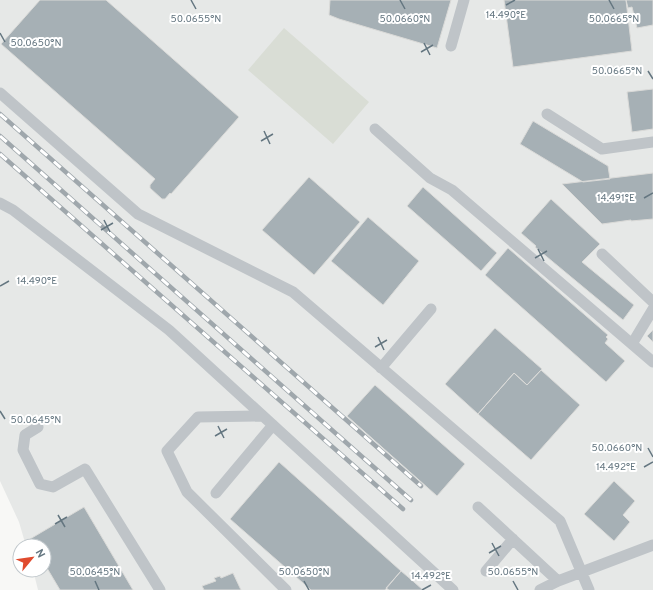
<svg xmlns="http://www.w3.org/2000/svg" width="653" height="590" font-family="Overpass,sans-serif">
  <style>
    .built { fill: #e6e8e7 }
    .green { fill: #d9ddd5 }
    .building { fill: #a6b0b5; stroke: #dadad8 }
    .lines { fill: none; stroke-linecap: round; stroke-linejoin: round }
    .lane { stroke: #bfc4c8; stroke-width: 11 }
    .rail-casing { stroke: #9fa7ac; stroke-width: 4.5 }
    .rail { stroke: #fff; stroke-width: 3; stroke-dasharray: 9; stroke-linecap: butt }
    .ticks { fill: none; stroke: #647680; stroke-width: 1.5 }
    .ticks-label { font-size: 10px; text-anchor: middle; fill: #647680; stroke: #fff; stroke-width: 4; stroke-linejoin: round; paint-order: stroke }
  </style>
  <rect width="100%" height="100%" fill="#f8f8f6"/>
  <!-- built -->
  <path class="built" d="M 0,0 L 653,0 L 653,590 L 38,590 L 33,570 L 44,570 L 44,546 L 26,546 L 19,522 L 0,481 Z"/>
  <!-- green -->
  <path class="green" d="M 284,28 L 369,102 L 333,144 L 248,70 Z"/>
  <!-- building -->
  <path class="building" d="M 40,0 L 106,0 L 239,117 L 171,194 L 170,193 L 165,199 L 162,199 L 150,188 L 150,185 L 155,179 L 1,44 Z
    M 330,0 L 451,0 L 437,48 L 339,19 L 329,15 Z
    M 504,0 L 626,0 L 632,51 L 513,67 Z
    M 626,0 L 653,0 L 653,25 L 637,28 L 632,7 L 628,8 Z
    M 653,89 L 653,129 L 632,132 L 627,92 Z
    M 533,121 L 608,166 L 610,179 L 583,182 L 520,144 Z
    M 653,173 L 653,219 L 631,221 L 631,220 L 602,224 L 562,184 Z
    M 309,177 L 360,222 L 314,275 L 262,230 Z
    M 423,187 L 497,253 L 481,271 L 407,206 Z
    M 551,199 L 600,244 L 582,262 L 634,305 L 623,320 L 535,247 L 536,246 L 521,233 Z
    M 368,217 L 419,261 L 383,305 L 331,261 Z
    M 508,248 L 608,335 L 606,337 L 608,339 L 605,343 L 625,361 L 606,382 L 485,275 Z
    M 495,328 L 542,369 L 527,385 L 514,373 L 478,414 L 445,384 Z
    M 653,330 L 653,342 L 647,336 Z
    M 541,370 L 580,405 L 531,460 L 478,414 L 514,373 L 527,385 Z
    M 375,385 L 465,464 L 437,496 L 347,416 Z
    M 279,462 L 401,571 L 385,590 L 311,590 L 230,519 Z
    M 614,481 L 635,501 L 623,515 L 630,522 L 614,541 L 584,514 Z
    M 84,507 L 133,590 L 60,590 L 44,563 L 44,546 L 34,546 L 30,539 Z
    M 401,571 L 414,582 L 423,590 L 389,590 L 386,588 Z
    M 233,573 L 241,590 L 204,590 L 202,586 L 216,581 L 214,578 L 220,576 L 221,578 Z"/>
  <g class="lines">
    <!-- lane -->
    <path class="lane" d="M 451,46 L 464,0
      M 0,93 L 138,214 L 293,292 L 560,521 L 589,590
      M 547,114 L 602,149 L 653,142
      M 375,129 L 430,178 L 452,190 L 653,362
      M 0,203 L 13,210 L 169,330 L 453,590
      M 602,254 L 653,302
      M 632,344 L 653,309
      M 381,368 L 431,309
      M 263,416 L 198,417 L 167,451 L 187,492 L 286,590
      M 38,427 L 25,435 L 23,450 L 40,484 L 53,487 L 85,469 L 160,590
      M 216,493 L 273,425
      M 478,507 L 558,581
      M 486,571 L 513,539
      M 540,590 L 558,581 L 653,545"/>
    <!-- rail casing -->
    <g class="rail-casing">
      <path id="rail" d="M 0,114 L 421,486
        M 0,136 L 411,500
        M 0,154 L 403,509"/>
    </g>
    <!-- rail -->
    <use href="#rail" class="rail"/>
  </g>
  <!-- ticks -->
  <path class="ticks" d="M 191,0 L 196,9M 400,0 L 405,9M 609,0 L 614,9M 506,5 L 515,0M 0,33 L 5,42M 424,43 L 430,55M 421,52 L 433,45M 648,71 L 653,79M 264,131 L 270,144M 261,141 L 273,134M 644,198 L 653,193M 104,220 L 110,232M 101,230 L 113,223M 538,249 L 544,261M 535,258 L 547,251M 0,286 L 9,281M 378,337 L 384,350M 375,347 L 387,340M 0,411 L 5,419M 218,426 L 224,438M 215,436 L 227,429M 648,448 L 653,457M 644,467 L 653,462M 58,515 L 65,527M 55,524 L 67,517M 492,543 L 499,556M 489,553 L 501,546M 95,581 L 99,590M 304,581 L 309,590M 513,581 L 518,590M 422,590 L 431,585"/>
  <g class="ticks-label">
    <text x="506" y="18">14.490°E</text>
    <text x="196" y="22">50.0655°N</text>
    <text x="405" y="22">50.0660°N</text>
    <text x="614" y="22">50.0665°N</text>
    <text x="36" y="46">50.0650°N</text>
    <text x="617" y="74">50.0665°N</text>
    <text x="616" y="201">14.491°E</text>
    <text x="37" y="284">14.490°E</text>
    <text x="36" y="423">50.0645°N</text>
    <text x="617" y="451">50.0660°N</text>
    <text x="616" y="470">14.492°E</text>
    <text x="95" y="575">50.0645°N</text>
    <text x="304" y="575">50.0650°N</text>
    <text x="513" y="575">50.0655°N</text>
    <text x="431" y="579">14.492°E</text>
  </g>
  <!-- north arrow -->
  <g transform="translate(32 558) rotate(61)"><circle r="19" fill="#ffffff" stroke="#c1c8cc"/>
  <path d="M0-3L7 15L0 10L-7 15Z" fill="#e04b2e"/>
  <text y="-6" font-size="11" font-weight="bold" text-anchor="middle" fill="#647680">N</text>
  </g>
</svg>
